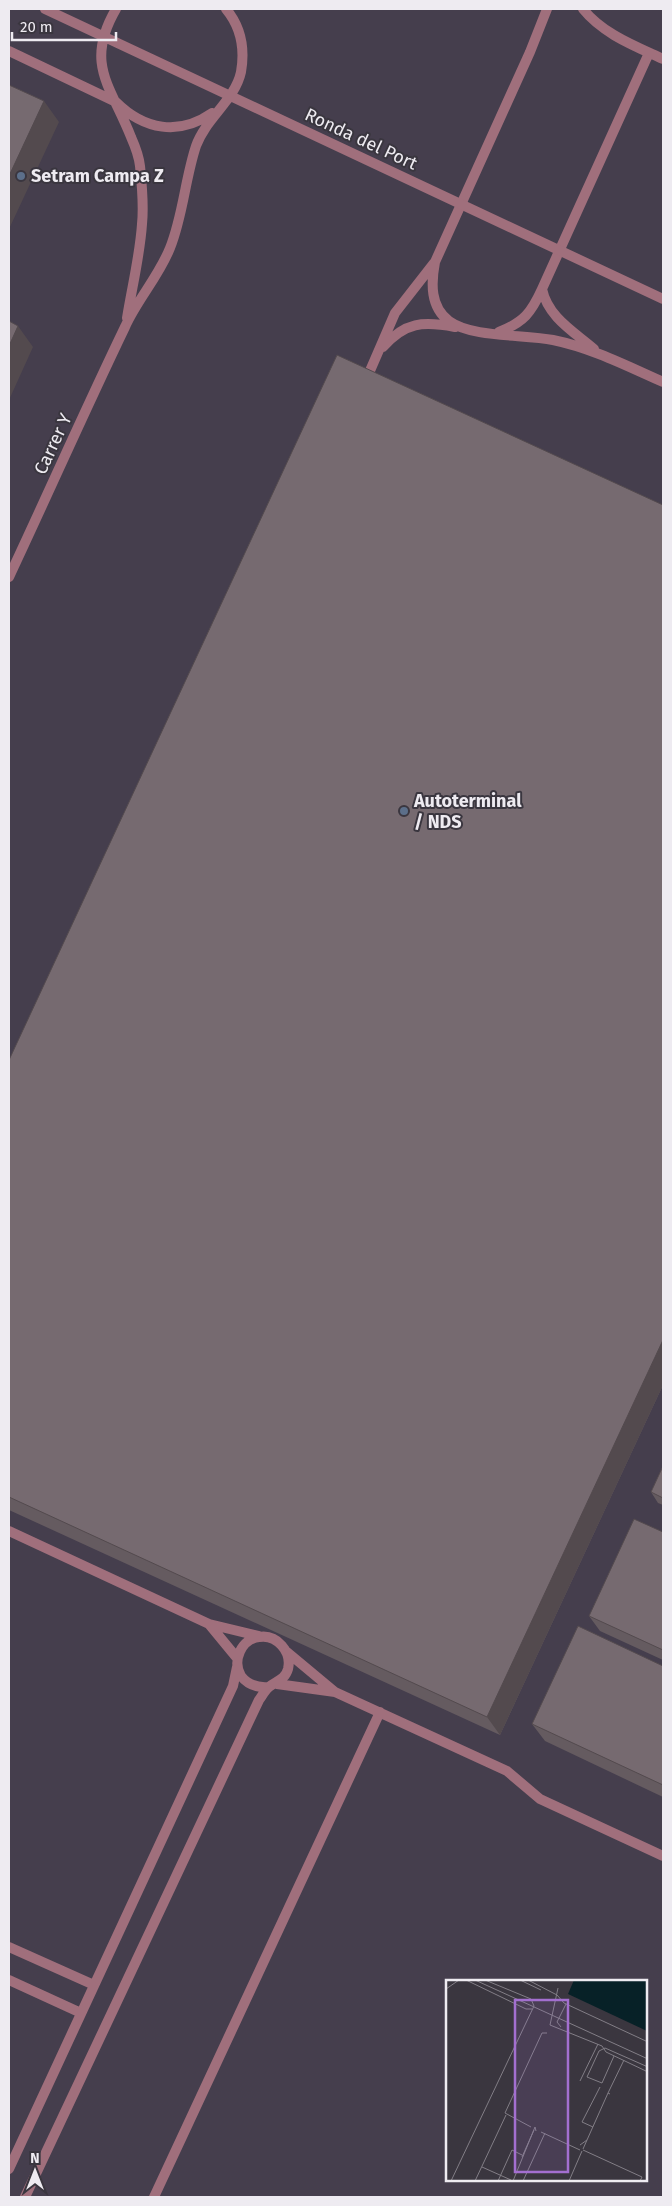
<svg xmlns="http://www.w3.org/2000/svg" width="672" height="2206" font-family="'Fira Sans',sans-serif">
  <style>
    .built { fill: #453e4d; fill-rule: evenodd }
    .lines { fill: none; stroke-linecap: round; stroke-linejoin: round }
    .lane { stroke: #a06f7c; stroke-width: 10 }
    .street { stroke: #a06f7c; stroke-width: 10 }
    .wall { fill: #655b60 }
    .shaded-wall { fill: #534a4e }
    .building { fill: #766a70; stroke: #534a4e }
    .service-dot { fill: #5c6f8a; stroke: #3a363f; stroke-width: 2 }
    .labels { text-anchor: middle; stroke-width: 4; stroke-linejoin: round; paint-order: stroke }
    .street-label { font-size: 18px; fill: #eeebf1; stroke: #3a363f }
    .poi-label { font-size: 18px; font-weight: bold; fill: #eeebf1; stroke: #3a363f; text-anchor: start }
    .inset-road { fill: none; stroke: #827e86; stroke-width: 1 }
    .view { fill: #a36fd0; fill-opacity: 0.15; stroke: #a36fd0; stroke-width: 2.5 }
    .inset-edge { fill: none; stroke: #eeebf1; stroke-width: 2.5 }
  </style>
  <rect width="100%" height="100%" fill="#3a363f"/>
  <!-- built -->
  <path class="built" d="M 9,9 L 663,9 L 663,2197 L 9,2197 ZM 447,1981 L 646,1981 L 646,2180 L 447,2180 Z"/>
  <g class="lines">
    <!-- lane -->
    <path class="lane" d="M 547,9 L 530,52 L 435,262 C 431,283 430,307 449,321 C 472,338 524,334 553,340 C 592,348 627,366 663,382
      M 583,9 C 603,34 635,46 663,59
      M 499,332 C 524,322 531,313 542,289
      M 383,347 C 405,322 423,321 455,327
      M 594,349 C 573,331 548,317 542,289 L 649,53
      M 366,380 L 395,313 L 434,263
      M 9,1531 L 209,1624
      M 237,1658 L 209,1624 L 259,1636
      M 277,1684 L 335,1692 L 287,1652
      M 335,1692 L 507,1771 L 540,1799 L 663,1856
      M 9,1947 L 94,1985
      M 9,1980 L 81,2013
      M 9,2169 L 233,1686 L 237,1667
      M 25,2197 L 259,1700 C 262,1696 265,1690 269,1687 C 276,1681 285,1680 288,1669 C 292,1652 277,1634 259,1637 C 241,1639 232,1661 241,1676 C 248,1685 258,1688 269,1687
      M 154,2197 L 380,1712"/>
    <!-- street -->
    <path class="street" d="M 45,9 L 663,299
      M 116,9 C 84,64 111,86 131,137 C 135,146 139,157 140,166 C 142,185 144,205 142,224 C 140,255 132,287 127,318
      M 9,51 L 116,102 C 144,130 179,136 212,113
      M 9,577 C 48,494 85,410 125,327 C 137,300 159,276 170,248 C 183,216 185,179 196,146 C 206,118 235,100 241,72 C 245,49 241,27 226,9"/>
  </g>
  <!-- wall -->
  <path class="wall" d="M 663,505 L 663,1385 L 500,1735 L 9,1510 L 9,1060 Z
    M 663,1466 L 663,1505 L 658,1503 L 651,1492 Z
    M 663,1532 L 663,1660 L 600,1631 L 589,1616 Z
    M 663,1666 L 663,1797 L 545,1741 L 532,1724 Z"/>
  <!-- shaded-wall -->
  <path class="shaded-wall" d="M 44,101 L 59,122 L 9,229 L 9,176 Z
    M 18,326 L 33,347 L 9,400 L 9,346 Z
    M 663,1340 L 663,1385 L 500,1735 L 487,1717 Z"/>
  <!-- building -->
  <path class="building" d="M 9,85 L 44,101 L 9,176 Z
    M 9,321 L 18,326 L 9,346 Z
    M 337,355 L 663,505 L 663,1340 L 487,1717 L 9,1497 L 9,1060 Z
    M 663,1466 L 663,1498 L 651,1492 Z
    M 634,1519 L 663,1532 L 663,1650 L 589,1616 Z
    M 578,1626 L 663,1666 L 663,1785 L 532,1724 Z"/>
  <!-- markers -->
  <g class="service-dot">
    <circle cx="21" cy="176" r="5"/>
    <circle cx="404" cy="811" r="5"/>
  </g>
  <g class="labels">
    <!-- street labels -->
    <g class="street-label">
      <text transform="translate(361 139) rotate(25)" y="6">Ronda del Port</text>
      <text transform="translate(53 444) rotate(-65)" y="6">Carrer Y</text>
    </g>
    <!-- poi labels -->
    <g class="poi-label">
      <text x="31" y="182">Setram Campa Z</text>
      <text x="414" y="807">Autoterminal<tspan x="414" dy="21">/ NDS</tspan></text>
    </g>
  </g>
  <!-- overview -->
  <g transform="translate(446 1980)">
    <rect width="201" height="201" fill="#3a363f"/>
    <path d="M 128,0 L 201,0 L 201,51 L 122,14 Z" fill="#072127"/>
    <path class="inset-road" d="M 20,0 L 80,29 L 86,29M 29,0 L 202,79M 74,0 L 95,10M 82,0 L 111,15 L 118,23 L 202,62M 112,8 L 104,45 L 156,66 L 160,72 L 202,92M 0,9 L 13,0M 115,47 L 111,42 L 120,24M 168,76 L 156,103 L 141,97 L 153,71 L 159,68 L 202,87M 134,101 L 152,64M 164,114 L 162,113 L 178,80M 85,147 L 59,133 L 96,53 L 101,53M 147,147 L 136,142 L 154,107M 95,152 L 134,170M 141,160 L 162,113M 134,165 L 141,160 L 137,169M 137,170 L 196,197 L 194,201M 76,177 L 88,150M 36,187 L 65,200M 5,201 L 88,26 L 85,19 L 39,0M 29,201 L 60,135M 52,201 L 66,170 L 76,175M 67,201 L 89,147 L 90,151M 77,201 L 99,153M 123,201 L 136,171"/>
    <path class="view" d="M 69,20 L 122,20 L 122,192 L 69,192 Z"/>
    <rect width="201" height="201" class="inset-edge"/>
  </g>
  <!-- border -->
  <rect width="672" height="2206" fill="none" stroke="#eeebf1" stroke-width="20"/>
  <!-- north arrow -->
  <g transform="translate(35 2171)" stroke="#3a363f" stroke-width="4" paint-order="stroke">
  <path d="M0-4L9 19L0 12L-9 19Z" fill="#eeebf1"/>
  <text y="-8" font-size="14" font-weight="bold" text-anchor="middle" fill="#eeebf1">N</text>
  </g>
  <!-- scale -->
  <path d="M12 32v8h104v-8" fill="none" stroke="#eeebf1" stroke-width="2.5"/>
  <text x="20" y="32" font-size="15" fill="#eeebf1" stroke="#3a363f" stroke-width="4" paint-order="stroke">20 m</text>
</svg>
